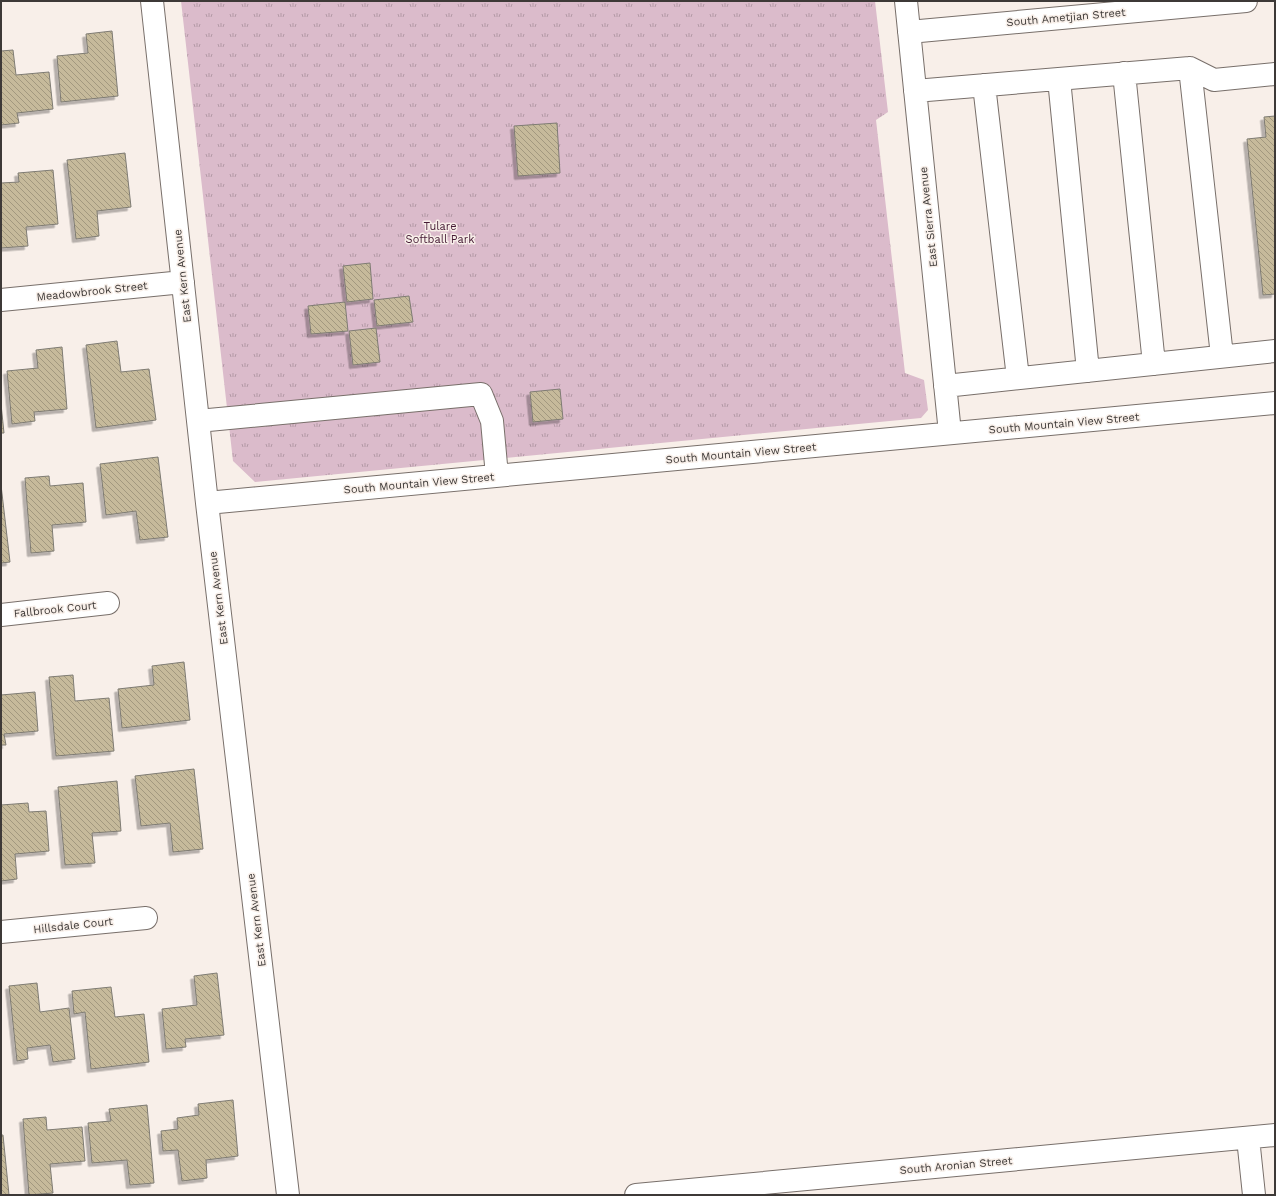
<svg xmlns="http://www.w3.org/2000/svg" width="1276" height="1196" font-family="'Work Sans',sans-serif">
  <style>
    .park { fill: url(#park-tufts) }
    .building { fill: url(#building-back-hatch); stroke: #7e7b73; filter: url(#shadow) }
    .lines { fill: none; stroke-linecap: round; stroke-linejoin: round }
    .minor-casing { stroke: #786f6a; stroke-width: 24 }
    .minor { stroke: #fff; stroke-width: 22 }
    .labels { text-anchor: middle; stroke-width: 3; stroke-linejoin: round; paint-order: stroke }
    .street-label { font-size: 11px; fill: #3d3937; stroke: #f8efe9 }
    .park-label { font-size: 11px; fill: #451a34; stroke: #f8efe9 }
  </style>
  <defs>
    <pattern id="park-tufts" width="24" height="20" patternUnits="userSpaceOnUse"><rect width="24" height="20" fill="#dbbbcb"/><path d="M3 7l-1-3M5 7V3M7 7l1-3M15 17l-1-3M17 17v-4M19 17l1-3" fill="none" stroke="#b399a6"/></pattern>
    <pattern id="building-back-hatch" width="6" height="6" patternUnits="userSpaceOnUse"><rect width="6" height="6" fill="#c6ba9b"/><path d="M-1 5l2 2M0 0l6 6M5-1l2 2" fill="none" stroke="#a2987f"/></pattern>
    <filter id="shadow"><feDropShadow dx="-3.5" dy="3.5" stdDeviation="0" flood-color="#0004"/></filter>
  </defs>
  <rect width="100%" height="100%" fill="#f8efe9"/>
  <!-- park -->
  <path class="park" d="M 181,1 L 875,1 L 888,112 L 876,120 L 905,373 L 924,380 L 928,410 L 921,418 L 255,482 L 233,461 Z"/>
  <!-- building -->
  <path class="building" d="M 112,31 L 118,96 L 61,102 L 57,56 L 88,53 L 86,34 Z
    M 13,50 L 16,75 L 49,72 L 53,109 L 17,113 L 19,123 L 1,125 L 1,51 Z
    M 1275,116 L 1275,294 L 1263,295 L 1247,139 L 1266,137 L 1264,117 Z
    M 557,123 L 560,173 L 518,176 L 514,126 Z
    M 125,153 L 131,207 L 97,211 L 99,236 L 76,239 L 67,160 Z
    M 53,170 L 58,224 L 26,227 L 28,246 L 1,248 L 1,183 L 19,182 L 18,173 Z
    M 370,263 L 373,299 L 347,302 L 343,266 Z
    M 409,296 L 413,322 L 377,326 L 374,300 Z
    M 345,302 L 348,331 L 311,334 L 308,306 Z
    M 376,328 L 380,362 L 353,365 L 349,331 Z
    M 117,341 L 121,372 L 149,369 L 156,420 L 96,428 L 86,345 Z
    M 62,347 L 67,409 L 34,412 L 35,421 L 12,424 L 7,371 L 38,368 L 36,350 Z
    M 560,389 L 563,419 L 533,422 L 530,392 Z
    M 1,404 L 4,433 L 1,433 Z
    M 158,457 L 168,537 L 140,540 L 136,511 L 106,515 L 100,464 Z
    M 49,476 L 50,486 L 83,483 L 86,522 L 52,525 L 54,551 L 31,553 L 25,478 Z
    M 1,485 L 10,562 L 1,563 Z
    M 184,662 L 190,720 L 122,728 L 118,689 L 154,685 L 152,666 Z
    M 73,675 L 75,701 L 109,698 L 114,751 L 56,756 L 49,677 Z
    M 35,692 L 38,731 L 4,734 L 6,745 L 1,745 L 1,695 Z
    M 194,769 L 203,849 L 173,852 L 170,823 L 141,826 L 135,776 Z
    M 117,781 L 121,831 L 92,833 L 95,863 L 65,865 L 58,787 Z
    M 28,803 L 29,812 L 46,811 L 49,851 L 15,854 L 17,879 L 1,881 L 1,805 Z
    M 217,973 L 224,1035 L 185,1039 L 186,1047 L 166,1049 L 162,1009 L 197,1005 L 194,976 Z
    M 37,983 L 40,1012 L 69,1008 L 75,1059 L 53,1062 L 50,1045 L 27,1048 L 28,1059 L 17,1061 L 9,986 Z
    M 111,987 L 115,1017 L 144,1014 L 149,1062 L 91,1069 L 85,1012 L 74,1014 L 72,991 Z
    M 233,1100 L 238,1156 L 206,1160 L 207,1178 L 182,1181 L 178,1150 L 163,1151 L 161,1131 L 178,1129 L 177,1118 L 199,1115 L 198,1104 Z
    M 147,1105 L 154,1183 L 130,1185 L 127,1160 L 92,1163 L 88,1123 L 111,1121 L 109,1109 Z
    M 46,1117 L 47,1130 L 82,1127 L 85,1161 L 50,1164 L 53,1193 L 29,1195 L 23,1119 Z
    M 1,1135 L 3,1135 L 9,1195 L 1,1195 Z"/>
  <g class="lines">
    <!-- minor casing -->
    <g class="minor-casing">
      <path id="minor" d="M 152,1 L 207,503 L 288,1195
        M 906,1 L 950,433
        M 909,32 L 1246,1
        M 1190,68 L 1222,356
        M 1124,73 L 1154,364
        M 1059,79 L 1088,371
        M 984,85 L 1018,378
        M 915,91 L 1190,68 L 1214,80 L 1275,74
        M 1,300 L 183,282
        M 945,386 L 1275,351
        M 198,421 L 481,394 L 492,421 L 497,476
        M 207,503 L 1275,403
        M 1,615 L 108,603
        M 1,932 L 146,918
        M 1248,1138 L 1254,1195
        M 636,1195 L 1275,1135"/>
    </g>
    <!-- minor -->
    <use href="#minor" class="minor"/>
  </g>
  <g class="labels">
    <!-- street labels -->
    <g class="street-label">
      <text transform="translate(1066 17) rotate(-5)" y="4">South Ametjian Street</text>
      <text transform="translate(928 217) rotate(-96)" y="4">East Sierra Avenue</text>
      <text transform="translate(182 276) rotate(-96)" y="4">East Kern Avenue</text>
      <text transform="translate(92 291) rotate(-6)" y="4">Meadowbrook Street</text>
      <text transform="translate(1064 423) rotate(-5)" y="4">South Mountain View Street</text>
      <text transform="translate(741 453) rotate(-5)" y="4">South Mountain View Street</text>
      <text transform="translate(419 483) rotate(-5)" y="4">South Mountain View Street</text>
      <text transform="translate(218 598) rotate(-97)" y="4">East Kern Avenue</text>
      <text transform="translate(55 609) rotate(-6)" y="4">Fallbrook Court</text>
      <text transform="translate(256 920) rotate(-97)" y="4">East Kern Avenue</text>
      <text transform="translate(73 925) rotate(-6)" y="4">Hillsdale Court</text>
      <text transform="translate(956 1165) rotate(-5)" y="4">South Aronian Street</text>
    </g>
    <!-- park labels -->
    <g class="park-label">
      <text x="440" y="230">Tulare<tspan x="440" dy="13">Softball Park</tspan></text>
    </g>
  </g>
  <!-- border -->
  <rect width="1276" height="1196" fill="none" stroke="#3d3937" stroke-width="4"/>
</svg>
